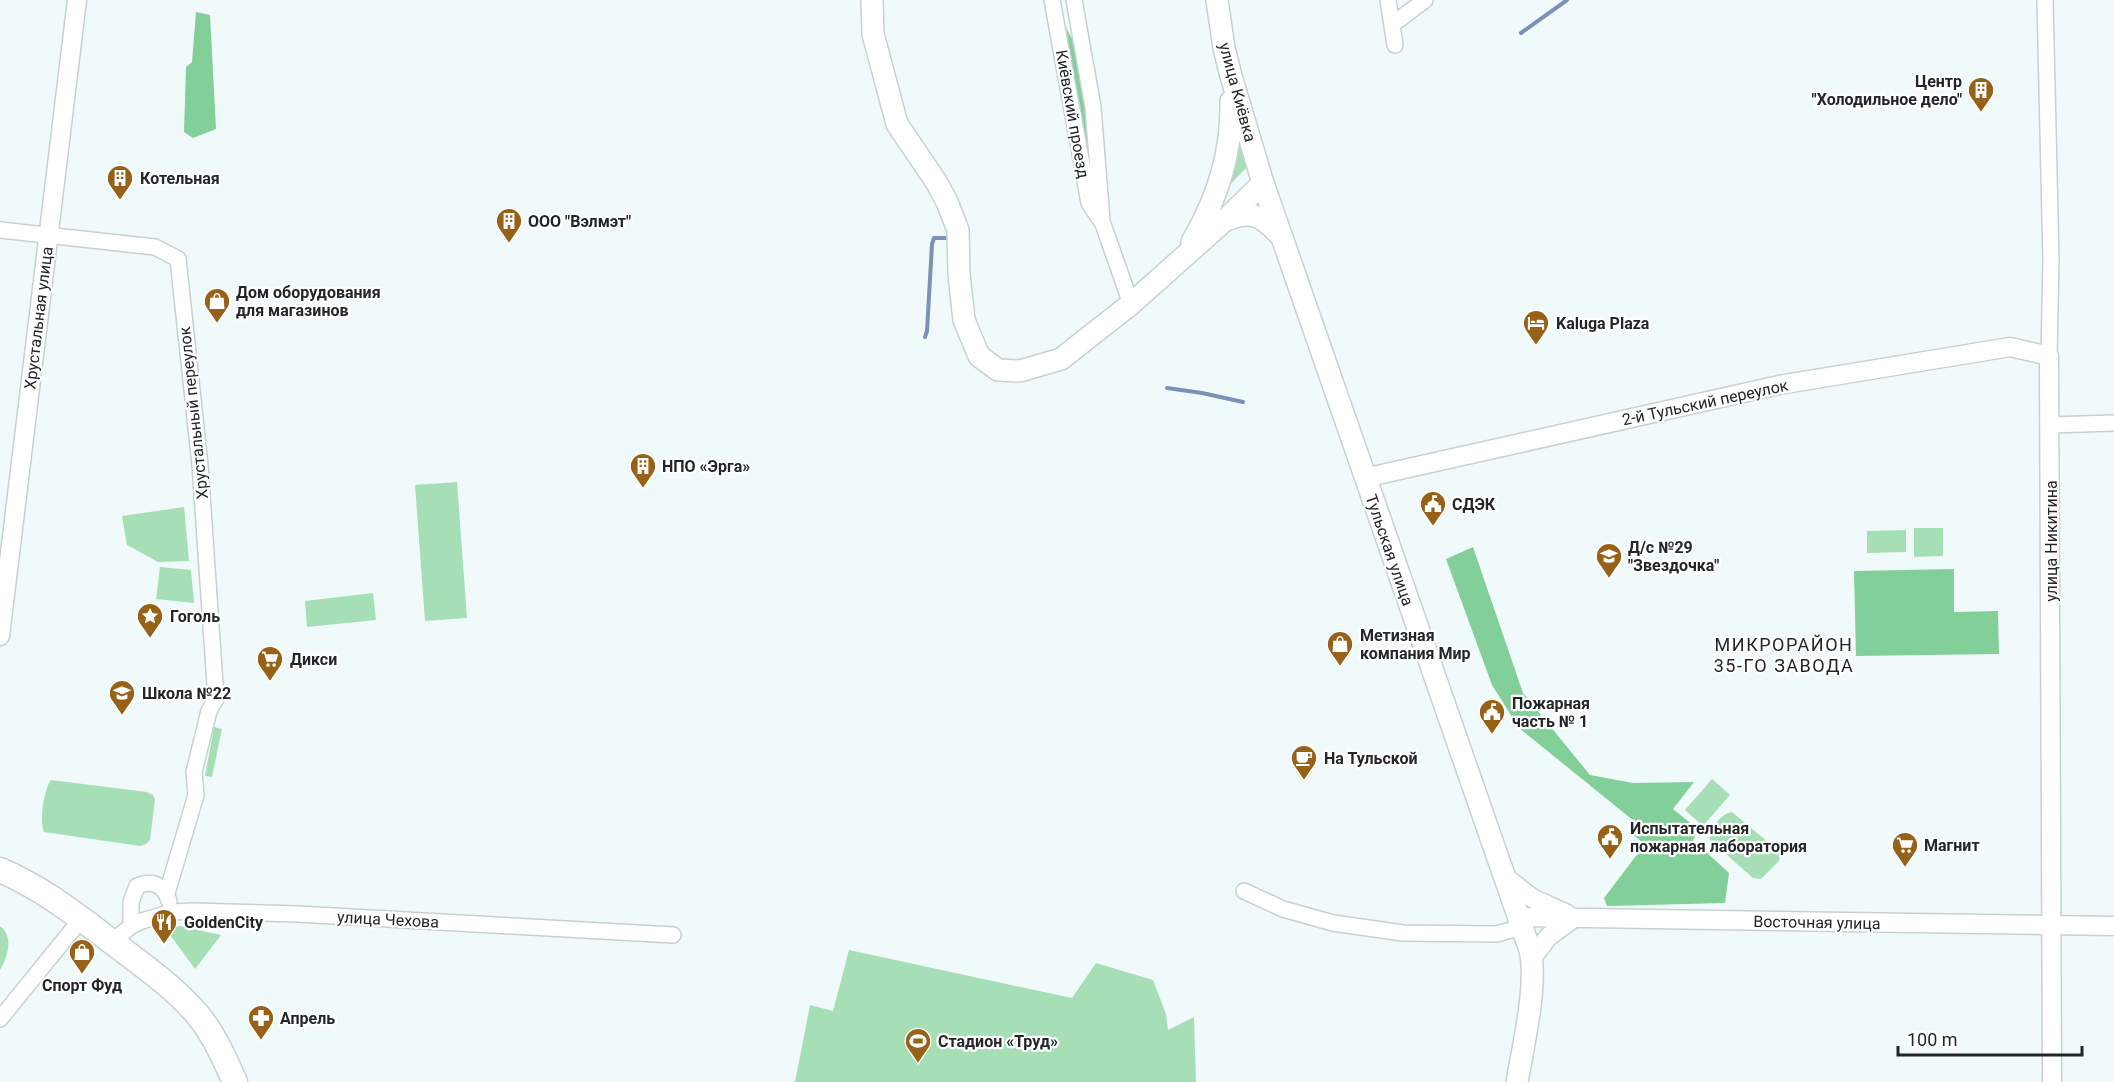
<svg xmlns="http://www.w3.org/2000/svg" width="2114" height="1082" font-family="Roboto,sans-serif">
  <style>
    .green { fill: #a6dfb6 }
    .forest { fill: #83cf9a }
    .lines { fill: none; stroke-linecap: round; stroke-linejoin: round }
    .stream { stroke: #7c90b8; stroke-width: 4 }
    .minor-casing { stroke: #c8d1d2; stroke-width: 18 }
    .tertiary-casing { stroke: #c8d1d2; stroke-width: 21 }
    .secondary-casing { stroke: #c8d1d2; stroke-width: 24 }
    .primary-casing { stroke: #c8d1d2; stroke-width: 27 }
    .minor { stroke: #fff; stroke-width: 15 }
    .tertiary { stroke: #fff; stroke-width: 18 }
    .secondary { stroke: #fff; stroke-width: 21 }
    .primary { stroke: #fff; stroke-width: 24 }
    .labels { text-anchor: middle; stroke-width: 4.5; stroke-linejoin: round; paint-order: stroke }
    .poi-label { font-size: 16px; font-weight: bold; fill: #232627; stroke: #fff; text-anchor: start }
    .street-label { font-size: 16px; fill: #232627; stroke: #fff }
    .neighbourhood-label { font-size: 18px; letter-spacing: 1.5px; fill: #232627; stroke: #fff }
  </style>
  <rect width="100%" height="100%" fill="#f1fafb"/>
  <!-- green -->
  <path class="green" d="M 1234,117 L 1249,165 L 1220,195 Z
    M 457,482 L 467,618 L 425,621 L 415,485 Z
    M 184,507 L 189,561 L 158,562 L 127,545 L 122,516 Z
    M 1914,528 L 1943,528 L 1943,556 L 1914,557 Z
    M 1906,530 L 1906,552 L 1867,553 L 1867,531 Z
    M 160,567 L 191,570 L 194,603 L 156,599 Z
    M 373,593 L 376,620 L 307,627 L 305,601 Z
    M 214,727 L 222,729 L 212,777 L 205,776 Z
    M 1712,779 L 1730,795 L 1703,826 L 1685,810 Z
    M 51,780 L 147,792 L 153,795 L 155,800 L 150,840 L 146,844 L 140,846 L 44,832 C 39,822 44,789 51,780 Z
    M 1732,812 L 1780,852 L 1779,861 L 1761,879 L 1753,878 L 1710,840 C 1711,828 1720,814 1732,812 Z
    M 0,926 C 14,936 8,957 0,970 Z
    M 180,926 L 221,935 L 195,969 L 165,928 Z
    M 849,950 L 1072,998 L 1096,963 L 1153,980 L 1166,1014 L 1168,1030 L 1194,1017 L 1196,1082 L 795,1082 L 810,1005 L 833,1011 Z"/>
  <!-- forest -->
  <path class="forest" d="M 196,12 L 210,15 L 216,129 L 193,138 L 184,132 L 186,67 L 192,62 Z
    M 1060,17 L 1076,46 L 1089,108 L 1096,205 Z
    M 1473,547 L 1523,693 L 1590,775 L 1633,783 L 1694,782 L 1673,809 L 1699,830 L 1693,840 L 1729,873 L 1725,903 L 1607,906 L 1604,898 L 1645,844 L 1629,832 L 1634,821 L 1519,728 L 1492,685 L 1446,559 Z
    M 1954,569 L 1954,612 L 1998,611 L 1999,654 L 1856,656 L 1854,571 Z"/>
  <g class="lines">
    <!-- stream -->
    <path class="stream" d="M 1521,33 L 1567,0
      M 925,337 L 927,331 L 932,244 L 934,238 L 949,238
      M 1167,388 L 1202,393 L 1243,402"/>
    <!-- minor casing -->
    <g class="minor-casing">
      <path id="minor" d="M 1052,0 L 1089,203 L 1103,224 L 1131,304
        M 1074,0 L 1093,107 L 1102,221
        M 1388,0 L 1395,45
        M 2045,0 L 2051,260 L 2049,356
        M 1393,24 L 1425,0
        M 0,230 L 155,247 L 178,259 L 200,465 L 216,699 L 209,711 L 194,772 L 196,795 L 167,893
        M 2050,425 L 2114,423
        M 1244,891 L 1283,909 L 1333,923 L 1403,933 L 1496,934 L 1523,927
        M 131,926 L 131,902 L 137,886 C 152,880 164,884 169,901
        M 112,942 L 131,926 L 142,921 L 172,912 L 194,911 L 298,914 L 673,935
        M 0,1019 L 82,918"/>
    </g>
    <!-- tertiary casing -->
    <g class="tertiary-casing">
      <path id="tertiary" d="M 1364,478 L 1779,385 L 2010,347 L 2049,356 L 2052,1082
        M 0,636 L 77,0
        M 1504,876 L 1532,898 L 1567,914
        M 1519,917 L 2114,926
        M 1532,958 L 1548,937 L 1574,918"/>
    </g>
    <!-- secondary casing -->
    <g class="secondary-casing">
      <path id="secondary" d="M 872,0 L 873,34 L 897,124 L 937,183 L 947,202 L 958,230 L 959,274 L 964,320 L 979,356 L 998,370 L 1020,371 L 1061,359 L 1131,304 L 1223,222 L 1263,183
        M 1217,0 L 1224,48 L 1231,76 L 1263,183 L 1530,950 C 1538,983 1523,1047 1517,1082
        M 1224,221 C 1251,209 1261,215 1280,235
        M 1192,242 C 1218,197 1232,153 1231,101"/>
    </g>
    <!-- primary casing -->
    <g class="primary-casing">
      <path id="primary" d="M 0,870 C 45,889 81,919 120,948 C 144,966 177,990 197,1014 C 214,1034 224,1058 235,1082"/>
    </g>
    <!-- minor -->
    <use href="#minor" class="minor"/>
    <!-- tertiary -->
    <use href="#tertiary" class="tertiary"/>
    <!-- secondary -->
    <use href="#secondary" class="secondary"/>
    <!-- primary -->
    <use href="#primary" class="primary"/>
  </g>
  <!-- icons -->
  <defs>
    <g id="building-pin" transform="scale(1.35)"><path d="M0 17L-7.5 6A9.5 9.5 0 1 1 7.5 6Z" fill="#976218" stroke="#fff"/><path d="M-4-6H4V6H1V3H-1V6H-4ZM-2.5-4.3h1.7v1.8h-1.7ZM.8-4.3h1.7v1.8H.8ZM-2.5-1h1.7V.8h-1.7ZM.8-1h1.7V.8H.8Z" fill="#fff"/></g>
    <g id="shop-pin" transform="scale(1.35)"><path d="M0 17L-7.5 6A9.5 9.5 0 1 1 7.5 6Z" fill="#976218" stroke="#fff"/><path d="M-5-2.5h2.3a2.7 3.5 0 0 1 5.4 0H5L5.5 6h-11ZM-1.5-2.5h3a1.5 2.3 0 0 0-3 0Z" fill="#fff"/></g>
    <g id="hotel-pin" transform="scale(1.35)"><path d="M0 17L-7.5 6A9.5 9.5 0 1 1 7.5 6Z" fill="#976218" stroke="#fff"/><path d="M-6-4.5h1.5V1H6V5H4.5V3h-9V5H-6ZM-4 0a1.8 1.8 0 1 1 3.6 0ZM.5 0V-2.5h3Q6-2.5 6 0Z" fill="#fff"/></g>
    <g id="civic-pin" transform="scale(1.35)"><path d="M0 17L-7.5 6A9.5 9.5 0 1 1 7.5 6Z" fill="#976218" stroke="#fff"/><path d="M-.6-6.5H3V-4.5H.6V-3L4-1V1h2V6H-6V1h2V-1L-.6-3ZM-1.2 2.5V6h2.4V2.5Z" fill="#fff"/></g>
    <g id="school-pin" transform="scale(1.35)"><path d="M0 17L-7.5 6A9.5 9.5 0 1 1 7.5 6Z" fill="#976218" stroke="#fff"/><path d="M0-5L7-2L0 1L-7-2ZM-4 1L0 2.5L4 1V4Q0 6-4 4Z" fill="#fff"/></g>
    <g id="sight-pin" transform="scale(1.35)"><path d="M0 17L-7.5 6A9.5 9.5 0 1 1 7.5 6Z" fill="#976218" stroke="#fff"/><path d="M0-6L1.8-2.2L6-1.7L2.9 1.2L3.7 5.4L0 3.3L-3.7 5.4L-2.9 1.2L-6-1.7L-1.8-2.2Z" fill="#fff"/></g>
    <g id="supermarket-pin" transform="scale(1.35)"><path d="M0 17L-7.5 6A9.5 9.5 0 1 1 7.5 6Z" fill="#976218" stroke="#fff"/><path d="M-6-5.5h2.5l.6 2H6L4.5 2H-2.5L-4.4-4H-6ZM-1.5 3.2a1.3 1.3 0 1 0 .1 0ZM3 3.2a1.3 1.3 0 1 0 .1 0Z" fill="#fff"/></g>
    <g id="cafe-pin" transform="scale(1.35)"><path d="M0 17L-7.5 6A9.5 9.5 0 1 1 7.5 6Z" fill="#976218" stroke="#fff"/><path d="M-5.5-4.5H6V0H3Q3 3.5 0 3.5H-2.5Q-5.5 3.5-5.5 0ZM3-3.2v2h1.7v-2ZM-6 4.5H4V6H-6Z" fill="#fff"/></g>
    <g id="restaurant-pin" transform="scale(1.35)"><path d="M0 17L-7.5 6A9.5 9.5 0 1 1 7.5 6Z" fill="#976218" stroke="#fff"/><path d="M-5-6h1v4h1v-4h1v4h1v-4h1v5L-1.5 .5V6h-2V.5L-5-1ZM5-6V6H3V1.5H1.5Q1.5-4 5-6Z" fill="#fff"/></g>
    <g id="pharmacy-pin" transform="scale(1.35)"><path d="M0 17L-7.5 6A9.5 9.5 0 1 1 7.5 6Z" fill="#976218" stroke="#fff"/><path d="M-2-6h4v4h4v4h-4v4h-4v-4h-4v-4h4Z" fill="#fff"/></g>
    <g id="stadium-pin" transform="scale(1.35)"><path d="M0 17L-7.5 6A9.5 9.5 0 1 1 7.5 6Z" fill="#976218" stroke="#fff"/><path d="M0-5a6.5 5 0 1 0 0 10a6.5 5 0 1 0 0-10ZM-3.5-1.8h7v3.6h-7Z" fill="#fff"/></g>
  </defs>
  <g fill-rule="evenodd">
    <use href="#building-pin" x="1981" y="90"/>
    <use href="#building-pin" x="120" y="178"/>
    <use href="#building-pin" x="509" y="221"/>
    <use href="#shop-pin" x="217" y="301"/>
    <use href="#hotel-pin" x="1536" y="323"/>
    <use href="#building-pin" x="643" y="466"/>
    <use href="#civic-pin" x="1433" y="504"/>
    <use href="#school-pin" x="1609" y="556"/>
    <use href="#sight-pin" x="150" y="616"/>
    <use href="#shop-pin" x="1340" y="644"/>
    <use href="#supermarket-pin" x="270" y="659"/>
    <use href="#school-pin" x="122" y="693"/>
    <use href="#civic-pin" x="1492" y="712"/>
    <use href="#cafe-pin" x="1304" y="758"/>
    <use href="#civic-pin" x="1610" y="837"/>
    <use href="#supermarket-pin" x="1905" y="845"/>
    <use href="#restaurant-pin" x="164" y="922"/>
    <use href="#shop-pin" x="82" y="952"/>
    <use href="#pharmacy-pin" x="261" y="1018"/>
    <use href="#stadium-pin" x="918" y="1041"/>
  </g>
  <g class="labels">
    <!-- poi labels -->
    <g class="poi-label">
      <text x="1962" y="87" text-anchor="end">Центр<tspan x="1962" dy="18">"Холодильное дело"</tspan></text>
      <text x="140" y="184">Котельная</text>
      <text x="528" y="227">ООО "Вэлмэт"</text>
      <text x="236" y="298">Дом оборудования<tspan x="236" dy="18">для магазинов</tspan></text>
      <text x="1556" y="329">Kaluga Plaza</text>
      <text x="662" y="472">НПО «Эрга»</text>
      <text x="1452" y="510">СДЭК</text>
      <text x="1628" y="553">Д/с №29<tspan x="1628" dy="18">"Звездочка"</tspan></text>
      <text x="170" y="622">Гоголь</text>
      <text x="1360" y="641">Метизная<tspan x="1360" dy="18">компания Мир</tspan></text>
      <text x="290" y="665">Дикси</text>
      <text x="142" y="699">Школа №22</text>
      <text x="1512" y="709">Пожарная<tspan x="1512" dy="18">часть № 1</tspan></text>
      <text x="1324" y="764">На Тульской</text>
      <text x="1630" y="834">Испытательная<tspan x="1630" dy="18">пожарная лаборатория</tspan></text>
      <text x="1924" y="851">Магнит</text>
      <text x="184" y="928">GoldenCity</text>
      <text x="82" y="991" text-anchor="middle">Спорт Фуд</text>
      <text x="280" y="1024">Апрель</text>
      <text x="938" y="1047">Стадион «Труд»</text>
    </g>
    <!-- street labels -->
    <g class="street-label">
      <text transform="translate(1238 92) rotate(75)" y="6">улица Киёвка</text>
      <text transform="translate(1073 114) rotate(80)" y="6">Киёвский проезд</text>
      <text transform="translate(38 318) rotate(-83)" y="6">Хрустальная улица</text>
      <text transform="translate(1705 402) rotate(-12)" y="6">2-й Тульский переулок</text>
      <text transform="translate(193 413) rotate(-96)" y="6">Хрустальный переулок</text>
      <text transform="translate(2051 541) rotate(-90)" y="6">улица Никитина</text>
      <text transform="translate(1390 550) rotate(71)" y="6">Тульская улица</text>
      <text transform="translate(388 919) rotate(3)" y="6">улица Чехова</text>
      <text transform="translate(1817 922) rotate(1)" y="6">Восточная улица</text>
    </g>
    <!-- neighbourhood labels -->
    <g class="neighbourhood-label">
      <text x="1784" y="651">МИКРОРАЙОН<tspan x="1784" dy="21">35-ГО ЗАВОДА</tspan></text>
    </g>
  </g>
  <!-- scale -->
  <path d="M1898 1046v9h184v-9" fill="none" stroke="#232627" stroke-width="3"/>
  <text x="1907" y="1046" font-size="18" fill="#232627" stroke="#ffffff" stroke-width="4.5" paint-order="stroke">100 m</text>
</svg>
